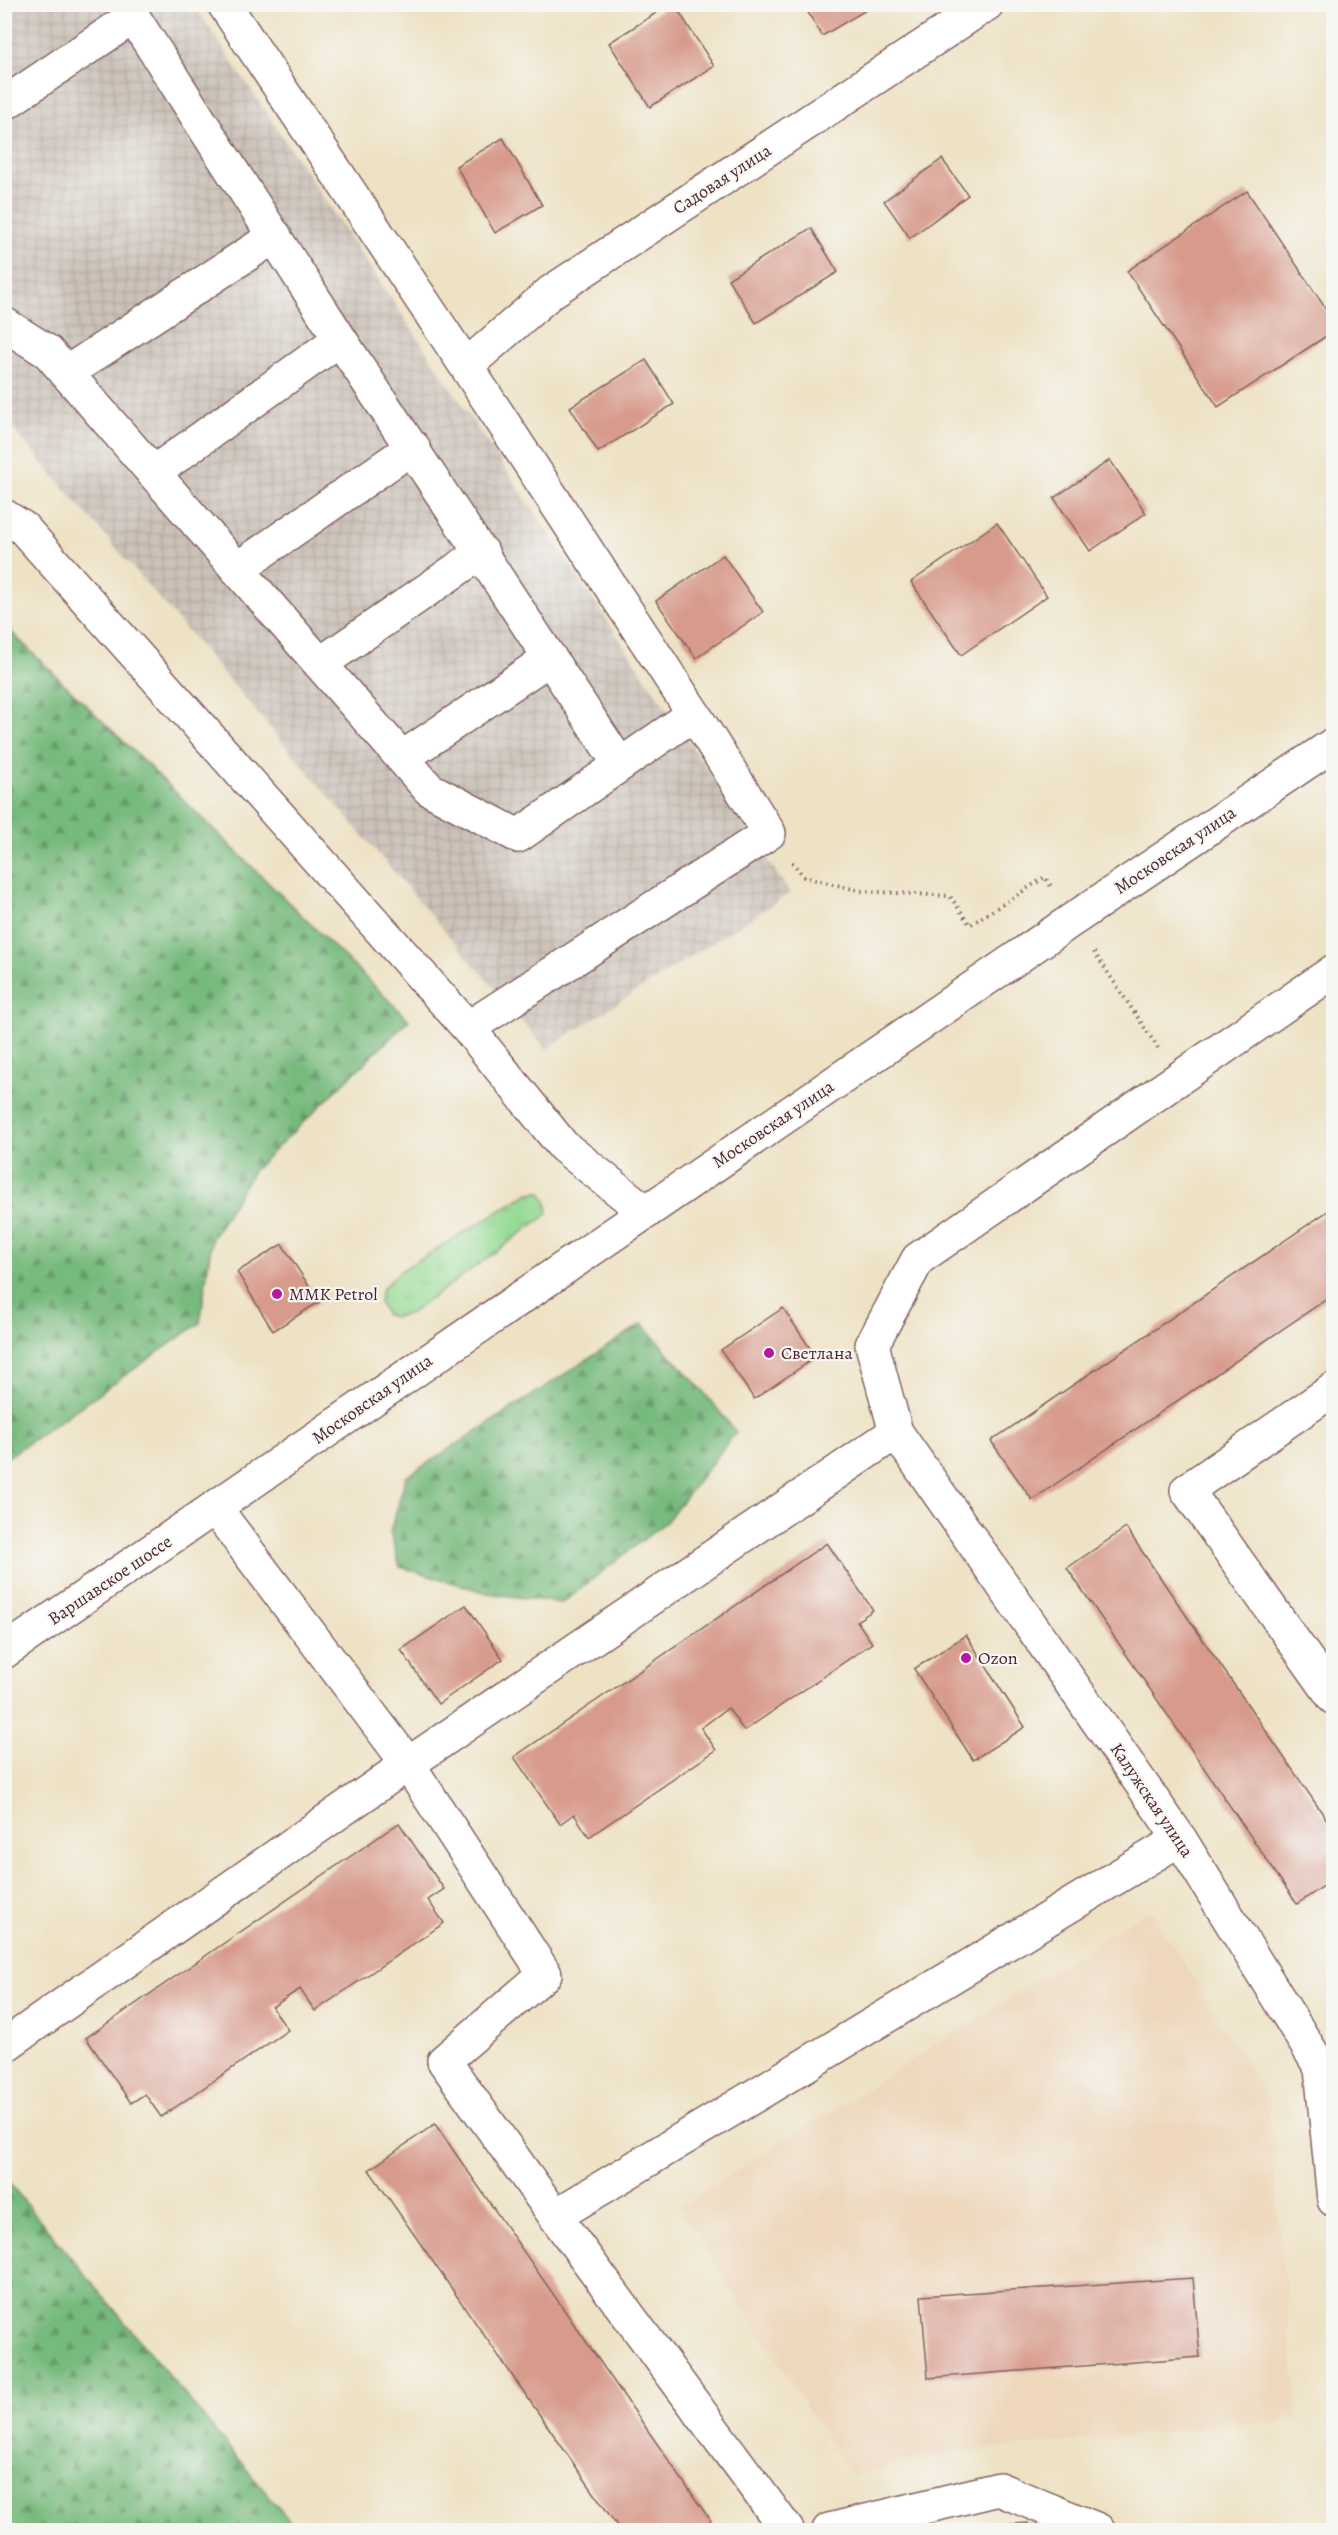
<svg xmlns="http://www.w3.org/2000/svg" width="1338" height="2535" font-family="Alegreya,serif">
  <style>
    .built { fill: #eed7bb }
    .industrial { fill: url(#industrial-grid) }
    .grass { fill: url(#grass-tufts); stroke: #6f7c5f; stroke-width: 1.5 }
    .forest { fill: url(#forest-firs); stroke: #606c54; stroke-width: 1.5 }
    .building { fill: #d79a8b }
    .lines { fill: none; stroke-linecap: round; stroke-linejoin: round }
    .minor-casing { stroke: #836361; stroke-width: 36 }
    .highway-casing { stroke: #836361; stroke-width: 36 }
    .path { stroke: #836361; stroke-width: 4; stroke-dasharray: 1.5 4.5; stroke-linecap: butt }
    .minor { stroke: #fff; stroke-width: 33 }
    .highway { stroke: #fff; stroke-width: 33 }
    .poi-dot { fill: #b5179e; stroke: #f6f6f2; stroke-width: 2 }
    .labels { text-anchor: middle; stroke-width: 4.5; stroke-linejoin: round; paint-order: stroke }
    .street-label { font-size: 18px; fill: #4a1f2b; stroke: #f6f6f2 }
    .poi-label { font-size: 18px; fill: #4a1f2b; stroke: #f6f6f2; text-anchor: start }
  </style>
  <defs>
    <pattern id="industrial-grid" width="8" height="8" patternUnits="userSpaceOnUse" patternTransform="scale(1.5)"><rect width="8" height="8" fill="#ccc2b9"/><path d="M0 4h8M4 0v8" fill="none" stroke="#b1a69f"/></pattern>
    <pattern id="grass-tufts" width="24" height="20" patternUnits="userSpaceOnUse" patternTransform="scale(1.5)"><rect width="24" height="20" fill="#94da93"/><path d="M3 7l-1-3M5 7V3M7 7l1-3M15 17l-1-3M17 17v-4M19 17l1-3" fill="none" stroke="#81bb7f"/></pattern>
    <pattern id="forest-firs" width="22" height="20" patternUnits="userSpaceOnUse" patternTransform="scale(1.5)"><rect width="22" height="20" fill="#77ba7d"/><path d="M5 1l3.5 6h-7zM16 11l3.5 6h-7z" fill="#649767"/></pattern>
  </defs>
  <rect width="100%" height="100%" fill="#f6f6f2"/>
  <filter id="ink" filterUnits="userSpaceOnUse"><feTurbulence type="fractalNoise" baseFrequency=".0167" numOctaves="2"/><feDisplacementMap in="SourceGraphic" scale="12" xChannelSelector="R" yChannelSelector="G"/><feConvolveMatrix kernelMatrix="1 2 1 2 8 2 1 2 1" color-interpolation-filters="sRGB"/></filter>
  <filter id="wash" filterUnits="userSpaceOnUse"><feTurbulence type="fractalNoise" baseFrequency=".008" numOctaves="4" result="noise"/><feDisplacementMap in="SourceGraphic" scale="24" xChannelSelector="R" yChannelSelector="G"/><feGaussianBlur stdDeviation="1.35" result="paint"/><feColorMatrix in="noise" values="0 0 0 0 0 0 0 0 0 0 0 0 0 0 0 0 0 1.4 0 .05"/><feComposite in="paint" operator="in"/></filter>
  <g filter="url(#wash)">
    <rect width="100%" height="100%" fill="#eee2c5"/>
    <!-- built -->
    <path class="built" d="M 1150,1909 L 1267,2096 L 1298,2419 L 930,2455 L 851,2477 L 679,2207 Z"/>
    <!-- industrial -->
    <path class="industrial" d="M 4,5 L 194,5 L 790,893 L 546,1049 L 5,419 Z"/>
    <!-- grass -->
    <path class="grass" d="M 541,1192 L 547,1203 L 548,1214 L 411,1313 L 395,1317 L 386,1315 L 379,1302 L 382,1289 L 400,1271 L 529,1193 Z"/>
    <!-- forest -->
    <path class="forest" d="M 4,625 L 409,1020 L 253,1171 L 212,1238 L 200,1323 L 5,1459 Z
      M 642,1324 L 702,1390 L 736,1432 L 666,1522 L 562,1603 L 488,1593 L 400,1567 L 390,1532 L 406,1477 Z
      M 5,2178 L 297,2530 L 5,2530 Z"/>
    <g id="blocks">
      <!-- building -->
      <path class="building" d="M 670,4 L 674,4 L 714,66 L 650,107 L 609,43 Z
        M 803,4 L 876,4 L 822,36 Z
        M 503,138 L 542,205 L 495,233 L 456,166 Z
        M 942,159 L 968,195 L 910,238 L 884,201 Z
        M 1247,191 L 1334,321 L 1334,331 L 1218,407 L 1127,271 Z
        M 811,228 L 838,272 L 756,323 L 728,279 Z
        M 646,360 L 674,404 L 598,452 L 570,407 Z
        M 1110,460 L 1146,513 L 1090,551 L 1054,498 Z
        M 997,523 L 1047,596 L 961,655 L 911,582 Z
        M 723,555 L 763,612 L 696,658 L 656,601 Z
        M 1334,1207 L 1334,1294 L 1032,1500 L 991,1441 Z
        M 282,1244 L 319,1302 L 273,1331 L 237,1272 Z
        M 783,1308 L 816,1357 L 754,1399 L 721,1350 Z
        M 1126,1528 L 1334,1830 L 1334,1879 L 1297,1904 L 1067,1568 Z
        M 827,1543 L 873,1610 L 857,1621 L 872,1643 L 744,1731 L 728,1708 L 701,1728 L 716,1750 L 589,1837 L 574,1814 L 560,1824 L 514,1757 Z
        M 466,1605 L 503,1659 L 438,1704 L 401,1650 Z
        M 966,1635 L 1025,1727 L 973,1760 L 914,1669 Z
        M 399,1823 L 444,1889 L 428,1900 L 444,1923 L 315,2011 L 300,1989 L 272,2007 L 288,2030 L 161,2117 L 145,2094 L 131,2103 L 86,2038 Z
        M 435,2124 L 717,2530 L 620,2530 L 369,2170 Z
        M 1193,2278 L 1200,2357 L 928,2378 L 921,2296 Z
        M 1028,2523 L 1028,2530 L 968,2530 L 968,2527 Z"/>
    </g>
  </g>
  <g filter="url(#ink)">
    <use href="#blocks" fill-opacity="0" stroke="#836361" stroke-width="1.5"/>
    <g class="lines">
      <!-- minor casing -->
      <g class="minor-casing">
        <path id="minor" d="M 224,4 L 466,366 L 694,714 L 620,765
          M 4,104 L 133,17
          M 4,324 L 48,352 L 429,789 L 518,836 L 620,765 L 340,339 L 125,4
          M 466,366 L 551,292 L 987,4
          M 66,373 L 275,236
          M 153,473 L 340,339
          M 4,516 L 23,528 L 468,1028 L 563,1146 L 646,1212
          M 237,569 L 413,447
          M 320,664 L 482,552
          M 402,758 L 550,658
          M 1334,971 L 918,1259 L 872,1345 L 896,1432 L 1180,1839 L 1321,2068 L 1334,2200
          M 468,1028 L 769,833 L 694,714
          M 1334,1389 L 1187,1490 L 1334,1698
          M 215,1508 L 408,1764 L 545,1974 L 444,2061 L 555,2216 L 787,2530
          M 4,2046 L 408,1764 L 896,1432
          M 555,2216 L 1180,1839
          M 829,2530 L 999,2489 L 1098,2530"/>
      </g>
      <!-- highway casing -->
      <g class="highway-casing">
        <path id="highway" d="M 4,1652 L 1072,920 L 1334,744"/>
      </g>
      <!-- path -->
      <path class="path" d="M 792,862 L 804,877 L 861,891 L 950,896 L 970,925 L 1045,877 L 1052,888
        M 1094,952 L 1158,1048"/>
      <!-- minor -->
      <use href="#minor" class="minor"/>
      <!-- highway -->
      <use href="#highway" class="highway"/>
    </g>
  </g>
  <!-- markers -->
  <g class="poi-dot">
    <circle cx="277" cy="1294" r="6"/>
    <circle cx="769" cy="1353" r="6"/>
    <circle cx="966" cy="1658" r="6"/>
  </g>
  <g class="labels">
    <!-- street labels -->
    <g class="street-label">
      <text transform="translate(722 179) rotate(-33)" y="6">Садовая улица</text>
      <text transform="translate(1175 850) rotate(-34)" y="6">Московская улица</text>
      <text transform="translate(773 1124) rotate(-34)" y="6">Московская улица</text>
      <text transform="translate(372 1399) rotate(-35)" y="6">Московская улица</text>
      <text transform="translate(110 1580) rotate(-34)" y="6">Варшавское шоссе</text>
      <text transform="translate(1152 1800) rotate(56)" y="6">Калужская улица</text>
    </g>
    <!-- poi labels -->
    <g class="poi-label">
      <text x="289" y="1300">MMK Petrol</text>
      <text x="781" y="1359">Светлана</text>
      <text x="978" y="1664">Ozon</text>
    </g>
  </g>
  <!-- margin -->
  <rect width="1338" height="2535" fill="none" stroke="#f6f6f2" stroke-width="24"/>
</svg>
